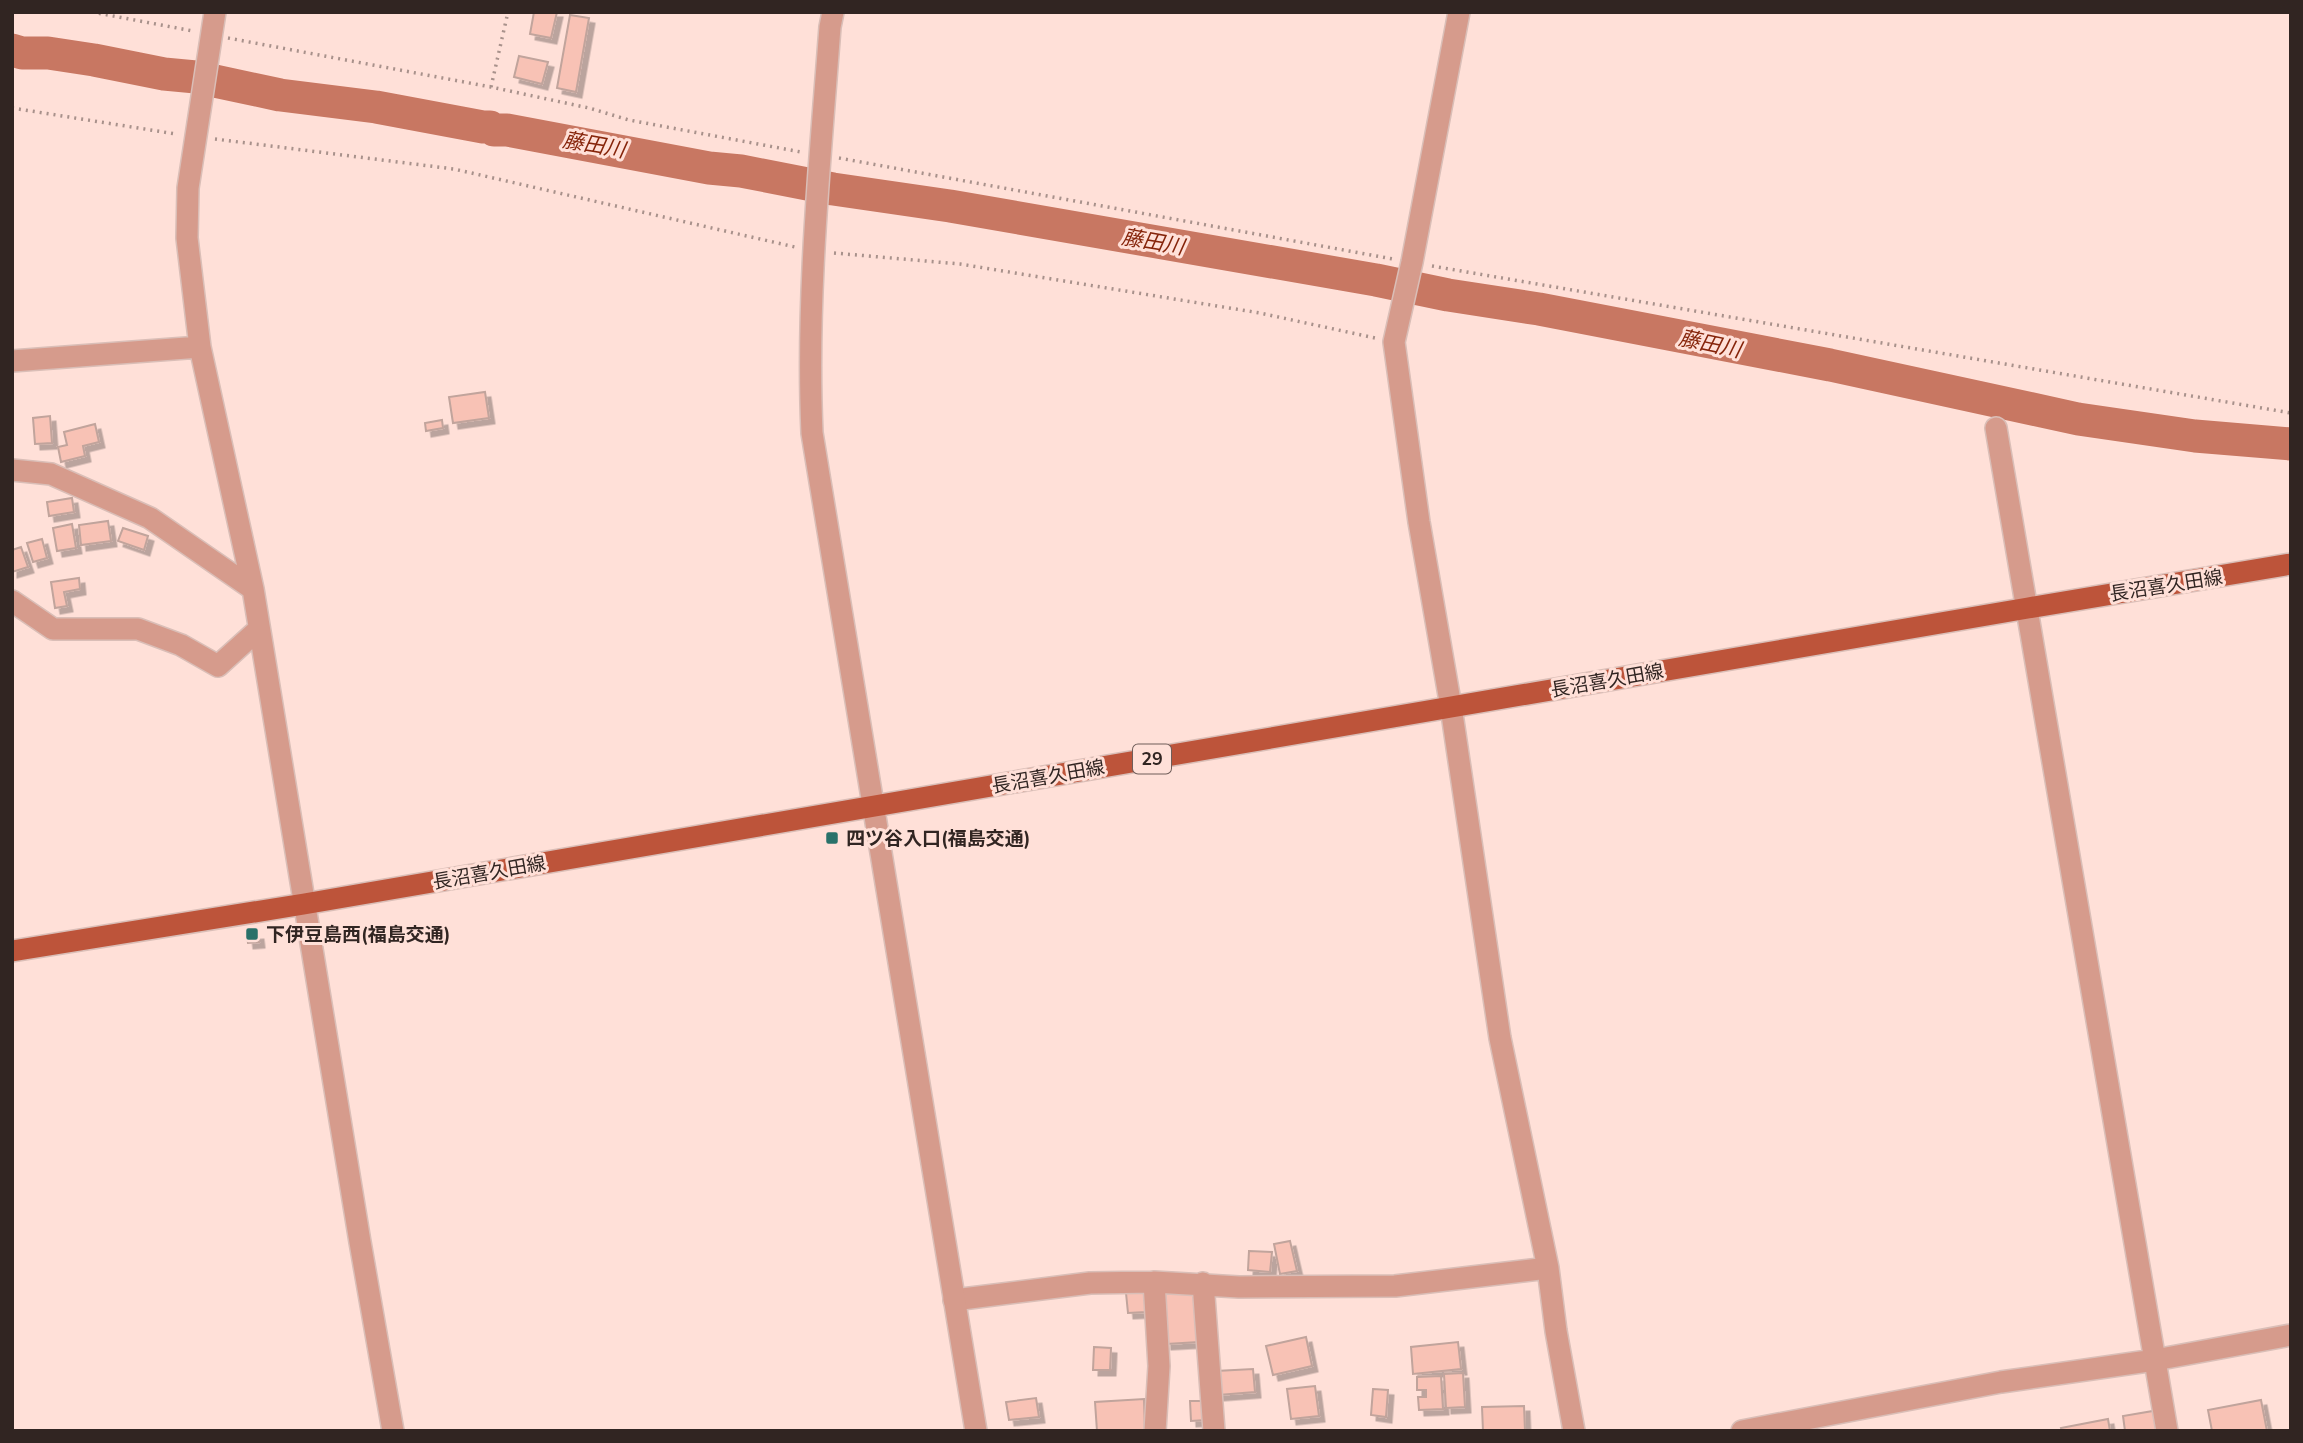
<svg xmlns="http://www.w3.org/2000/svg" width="2303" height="1443" font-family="'Nunito Sans','Noto Sans JP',sans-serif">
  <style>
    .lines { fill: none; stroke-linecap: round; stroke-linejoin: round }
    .river { stroke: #c87762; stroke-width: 33 }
    .building { fill: #f8c2b5; stroke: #c1a49c; stroke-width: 2; filter: url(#shadow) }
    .minor-casing { stroke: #dabeb7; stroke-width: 24 }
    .tertiary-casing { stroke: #dabeb7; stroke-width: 24 }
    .primary-casing { stroke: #dabeb7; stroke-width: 24 }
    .path { stroke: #a8918b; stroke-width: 3.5; stroke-dasharray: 2 5; stroke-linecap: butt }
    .minor { stroke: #d69b8c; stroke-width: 21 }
    .tertiary { stroke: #d69b8c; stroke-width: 21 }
    .primary { stroke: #bd543a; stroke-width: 21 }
    .poi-dot { fill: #297169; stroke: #ffe0d8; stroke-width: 2.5 }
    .labels { text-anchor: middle; stroke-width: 6; stroke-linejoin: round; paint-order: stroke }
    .shield { fill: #ffe0d8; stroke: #6f5d59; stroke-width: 2 }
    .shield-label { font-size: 18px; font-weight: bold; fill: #312522 }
    .street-label { font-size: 19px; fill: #312522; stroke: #ffe0d8 }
    .poi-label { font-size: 19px; font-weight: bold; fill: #312522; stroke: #ffe0d8; text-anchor: start }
    .water-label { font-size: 21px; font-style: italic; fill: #86240a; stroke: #ffe0d8 }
  </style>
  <defs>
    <filter id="shadow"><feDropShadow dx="5.5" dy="5.5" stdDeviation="0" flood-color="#0004"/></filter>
  </defs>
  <rect width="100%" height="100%" fill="#ffe0d8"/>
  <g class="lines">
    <!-- river -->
    <path class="river" d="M 12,50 L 22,53 L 48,53 L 94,60 L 164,74 L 196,77 L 280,95 L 376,107 L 483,127 L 490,127 L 494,130 L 507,130 L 709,168 L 741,171 L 833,189 L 950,206 L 1376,280 L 1448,295 L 1539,309 L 1830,365 L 2078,419 L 2195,436 L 2291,444"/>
  </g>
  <!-- building -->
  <path class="building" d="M 534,12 L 557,12 L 551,38 L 530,34 Z
    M 570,15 L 589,18 L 576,92 L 557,88 Z
    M 519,56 L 548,62 L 542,84 L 514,77 Z
    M 485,392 L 489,418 L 453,423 L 449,397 Z
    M 50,416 L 52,443 L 35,444 L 33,418 Z
    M 442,420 L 443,428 L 426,431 L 425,423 Z
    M 95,424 L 99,442 L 83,446 L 85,456 L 61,462 L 58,447 L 67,445 L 64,432 Z
    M 72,498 L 74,512 L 49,516 L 47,502 Z
    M 108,521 L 111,541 L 81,545 L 79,525 Z
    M 72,524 L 76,548 L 57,551 L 53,528 Z
    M 123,528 L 148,536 L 144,550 L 118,541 Z
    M 42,539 L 47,558 L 33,562 L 27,543 Z
    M 21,547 L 28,567 L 12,572 L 12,550 Z
    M 79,578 L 80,589 L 64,592 L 67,606 L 55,608 L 51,582 Z
    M 258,934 L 259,942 L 248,943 L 247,935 Z
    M 1290,1241 L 1297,1271 L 1280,1274 L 1274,1244 Z
    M 1249,1251 L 1272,1252 L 1270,1272 L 1248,1270 Z
    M 1144,1291 L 1146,1312 L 1128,1313 L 1126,1293 Z
    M 1197,1291 L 1199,1342 L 1166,1344 L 1163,1292 Z
    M 1306,1337 L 1312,1366 L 1273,1375 L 1266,1346 Z
    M 1458,1342 L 1461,1369 L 1413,1374 L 1411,1347 Z
    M 1094,1347 L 1111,1348 L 1110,1370 L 1093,1370 Z
    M 1253,1369 L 1255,1392 L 1218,1395 L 1216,1371 Z
    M 1463,1373 L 1465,1407 L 1446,1408 L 1444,1374 Z
    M 1441,1376 L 1443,1409 L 1419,1410 L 1418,1397 L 1426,1397 L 1426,1390 L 1417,1390 L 1417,1377 Z
    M 1315,1386 L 1319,1416 L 1291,1419 L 1287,1389 Z
    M 1373,1389 L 1388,1390 L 1386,1417 L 1371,1415 Z
    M 1036,1398 L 1039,1417 L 1009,1420 L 1006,1402 Z
    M 1144,1399 L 1145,1431 L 1097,1431 L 1095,1402 Z
    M 2261,1400 L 2267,1431 L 2212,1431 L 2208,1410 Z
    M 1190,1401 L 1205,1401 L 1206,1420 L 1191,1421 Z
    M 1524,1406 L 1525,1431 L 1483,1431 L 1482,1407 Z
    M 2153,1411 L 2157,1431 L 2125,1431 L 2123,1416 Z
    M 2108,1419 L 2110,1431 L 2062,1431 L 2061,1428 Z"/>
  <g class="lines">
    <!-- minor casing -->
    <g class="minor-casing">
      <path id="minor" d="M 215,12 L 188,188 L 187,238 L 200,347 L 253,589 L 360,1242 L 393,1431
        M 1459,12 L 1412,262 L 1394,342 L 1419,522 L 1451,707 L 1500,1038 L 1548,1268 L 1556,1331 L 1574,1431
        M 12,361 L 200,347
        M 1996,428 L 2167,1431
        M 12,470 L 51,474 L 150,518 L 253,589
        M 12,601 L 53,629 L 138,629 L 181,645 L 218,666 L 259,629
        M 1154,1282 L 1159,1366 L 1155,1431
        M 1203,1283 L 1214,1431
        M 954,1300 L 1090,1283 L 1154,1282 L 1239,1287 L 1395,1286 L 1548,1268
        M 1742,1431 L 2001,1382 L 2155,1360 L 2291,1335"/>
    </g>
    <!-- tertiary casing -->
    <g class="tertiary-casing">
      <path id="tertiary" d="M 833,12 L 830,27 C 820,162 806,298 812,433 L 976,1431"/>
    </g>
    <!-- primary casing -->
    <g class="primary-casing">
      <path id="primary" d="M 12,951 L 304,904 L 2028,608 L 2291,564"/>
    </g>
    <!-- path -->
    <path class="path" d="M 92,12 L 193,31
      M 228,38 L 491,87 L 589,108 L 629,120 L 801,152
      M 491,87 L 508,12
      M 12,108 L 176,134
      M 215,139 L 454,169 L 795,247
      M 839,158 L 1393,259
      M 834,253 L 960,264 L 1260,313 L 1375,338
      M 1432,266 L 2291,413"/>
    <!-- minor -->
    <use href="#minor" class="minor"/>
    <!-- tertiary -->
    <use href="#tertiary" class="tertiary"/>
    <!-- primary -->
    <use href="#primary" class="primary"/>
  </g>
  <!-- markers -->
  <g class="poi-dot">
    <rect x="825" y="831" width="14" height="14" rx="3.5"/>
    <rect x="245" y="927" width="14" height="14" rx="3.5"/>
  </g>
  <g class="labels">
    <!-- shield labels -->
    <rect class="shield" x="1133" y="744.5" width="38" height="29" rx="5"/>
    <g class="shield-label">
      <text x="1152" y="765">29</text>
    </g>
    <!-- street labels -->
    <g class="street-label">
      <text transform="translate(2166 585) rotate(-9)" y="7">長沼喜久田線</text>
      <text transform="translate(1607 680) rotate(-10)" y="7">長沼喜久田線</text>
      <text transform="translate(1048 776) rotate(-10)" y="7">長沼喜久田線</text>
      <text transform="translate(489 872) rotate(-10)" y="7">長沼喜久田線</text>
    </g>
    <!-- poi labels -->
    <g class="poi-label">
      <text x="846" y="845">四ツ谷入口(福島交通)</text>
      <text x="266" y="941">下伊豆島西(福島交通)</text>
    </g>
    <!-- water labels -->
    <g class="water-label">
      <text transform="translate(594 145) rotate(10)" y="7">藤田川</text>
      <text transform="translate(1153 242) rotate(10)" y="7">藤田川</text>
      <text transform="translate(1710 344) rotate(12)" y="7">藤田川</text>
    </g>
  </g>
  <!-- border -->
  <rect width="2303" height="1443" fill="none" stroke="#312522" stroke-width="28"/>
</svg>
